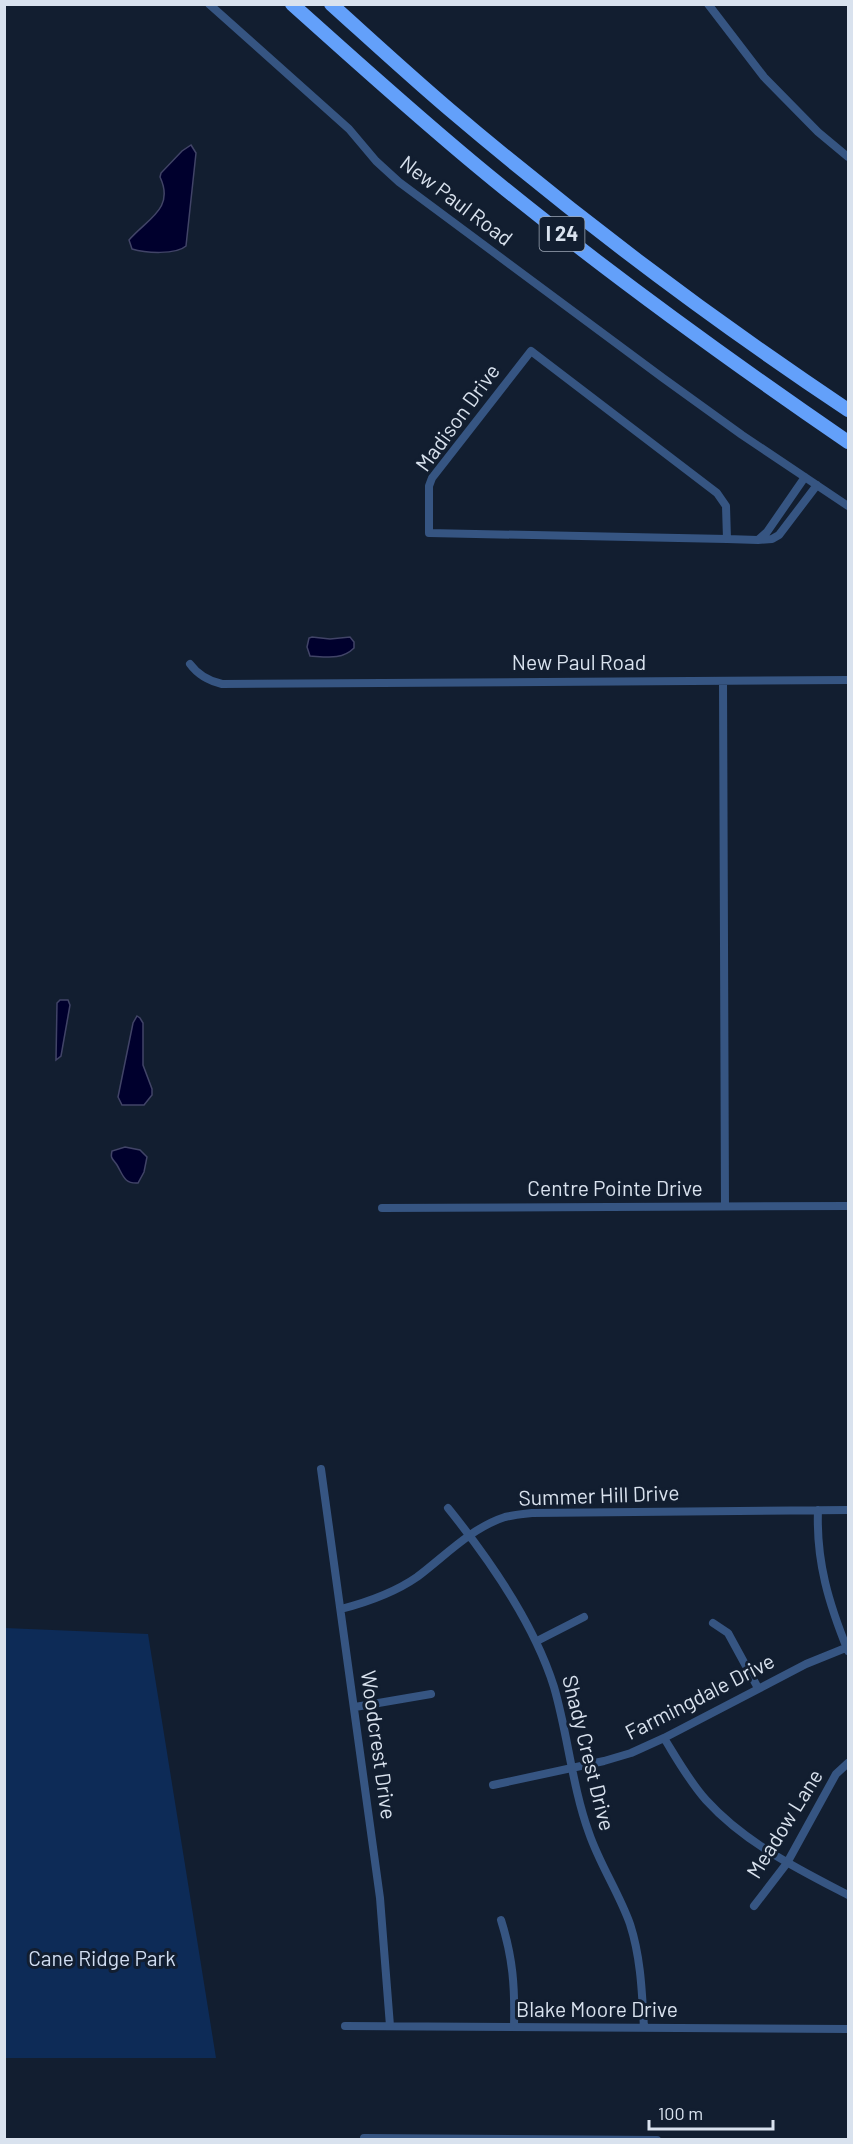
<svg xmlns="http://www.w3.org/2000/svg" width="853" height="2144" font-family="Barlow,sans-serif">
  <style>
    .green { fill: #0d2b57 }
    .water { fill: #00002d; stroke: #414467; stroke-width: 1.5 }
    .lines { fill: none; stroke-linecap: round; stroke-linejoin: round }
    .street { stroke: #365582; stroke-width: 8 }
    .highway { stroke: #63a0fa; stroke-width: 14 }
    .labels { text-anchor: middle; stroke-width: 6; stroke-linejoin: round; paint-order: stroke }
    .shield { fill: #121e30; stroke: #9da7b5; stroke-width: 1.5 }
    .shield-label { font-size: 20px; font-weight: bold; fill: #d9e2ee }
    .street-label { font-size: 21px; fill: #d9e2ee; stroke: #121e30 }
    .park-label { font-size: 21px; fill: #d0ddf1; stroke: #121e30 }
  </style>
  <rect width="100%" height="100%" fill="#121e30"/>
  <!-- green -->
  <path class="green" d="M 5,1628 L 148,1634 L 216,2058 L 5,2058 Z"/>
  <!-- water -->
  <path class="water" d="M 191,145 L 196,153 L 186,246 C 176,255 145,253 132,249 L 129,240 C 147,219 175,209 160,177 L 161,173 L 182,151 Z
    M 312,637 L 330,639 L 350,637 L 354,642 L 354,648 C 342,660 327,657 310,656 L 307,647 L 309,638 Z
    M 60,1000 L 68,1000 L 70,1005 L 61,1056 L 56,1060 L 57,1003 Z
    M 137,1016 L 140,1018 L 143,1023 L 143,1065 L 152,1089 L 152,1095 L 144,1105 L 122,1105 L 118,1097 L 133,1023 Z
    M 125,1147 L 140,1150 L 147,1157 L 144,1172 L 138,1183 C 124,1184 123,1175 117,1165 C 113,1159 110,1159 112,1151 Z"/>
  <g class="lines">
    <!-- street -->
    <path class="street" d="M 209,4 L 349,129 L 376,161 L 399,182 L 663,378 L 742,435 L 848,506
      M 708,4 L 764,77 L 818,132 L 848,157
      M 805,477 L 767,532 L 758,540 L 772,539 L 779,535 L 817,485
      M 727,539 L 726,506 L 717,493 L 531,351 L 432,478 L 429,486 L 429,533 L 727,539 L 758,540
      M 190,664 C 198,675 209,681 222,684 L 848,680
      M 723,681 L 725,1206
      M 382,1208 L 848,1206
      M 321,1469 L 380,1898 L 390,2026
      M 448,1508 C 489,1559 534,1623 554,1687 C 568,1735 572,1786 589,1833 C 600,1865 619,1893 630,1924 C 641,1958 642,1993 644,2028
      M 818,1510 C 816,1562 829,1604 848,1651
      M 341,1609 C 368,1602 394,1593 417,1577 C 445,1556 471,1528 505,1517 C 513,1515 523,1514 532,1513 L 848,1510
      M 713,1623 L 728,1633 L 758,1688
      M 537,1641 L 584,1617
      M 355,1707 L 431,1694
      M 664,1738 C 677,1759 689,1781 706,1800 C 745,1843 798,1869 848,1895
      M 493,1785 L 604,1761 L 631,1753 L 664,1738 L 806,1664 L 848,1647
      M 754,1906 L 787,1863 L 836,1774 L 848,1763
      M 501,1920 C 513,1958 515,1987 514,2027
      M 345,2026 L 848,2029
      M 364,2138 L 657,2140"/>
    <!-- highway -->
    <path class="highway" d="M 292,4 C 359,64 425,124 494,180 C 608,273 727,359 848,442
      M 331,4 C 371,40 410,76 450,110 C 577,218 710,318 848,410"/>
  </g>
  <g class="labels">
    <!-- shield labels -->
    <rect class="shield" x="539.5" y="217" width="45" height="34" rx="4.5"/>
    <g class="shield-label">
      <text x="562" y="241">I 24</text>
    </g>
    <!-- street labels -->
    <g class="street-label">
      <text transform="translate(456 201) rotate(37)" y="7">New Paul Road</text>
      <text transform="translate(458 418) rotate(-54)" y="7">Madison Drive</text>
      <text x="579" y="670">New Paul Road</text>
      <text x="615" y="1196">Centre Pointe Drive</text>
      <text transform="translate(599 1496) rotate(-2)" y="7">Summer Hill Drive</text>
      <text transform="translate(700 1697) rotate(-27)" y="7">Farmingdale Drive</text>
      <text transform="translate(378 1745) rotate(82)" y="7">Woodcrest Drive</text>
      <text transform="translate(588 1753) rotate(76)" y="7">Shady Crest Drive</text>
      <text transform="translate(785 1824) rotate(-58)" y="7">Meadow Lane</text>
      <text x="597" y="2017">Blake Moore Drive</text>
    </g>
    <!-- park labels -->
    <g class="park-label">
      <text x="102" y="1966">Cane Ridge Park</text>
    </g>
  </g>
  <!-- border -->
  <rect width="853" height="2144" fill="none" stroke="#d9e2ee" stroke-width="12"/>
  <!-- scale -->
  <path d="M649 2120v9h124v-9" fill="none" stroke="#d9e2ee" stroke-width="3"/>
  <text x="658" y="2120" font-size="18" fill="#d9e2ee" stroke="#121e30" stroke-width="4.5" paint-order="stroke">100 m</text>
</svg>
